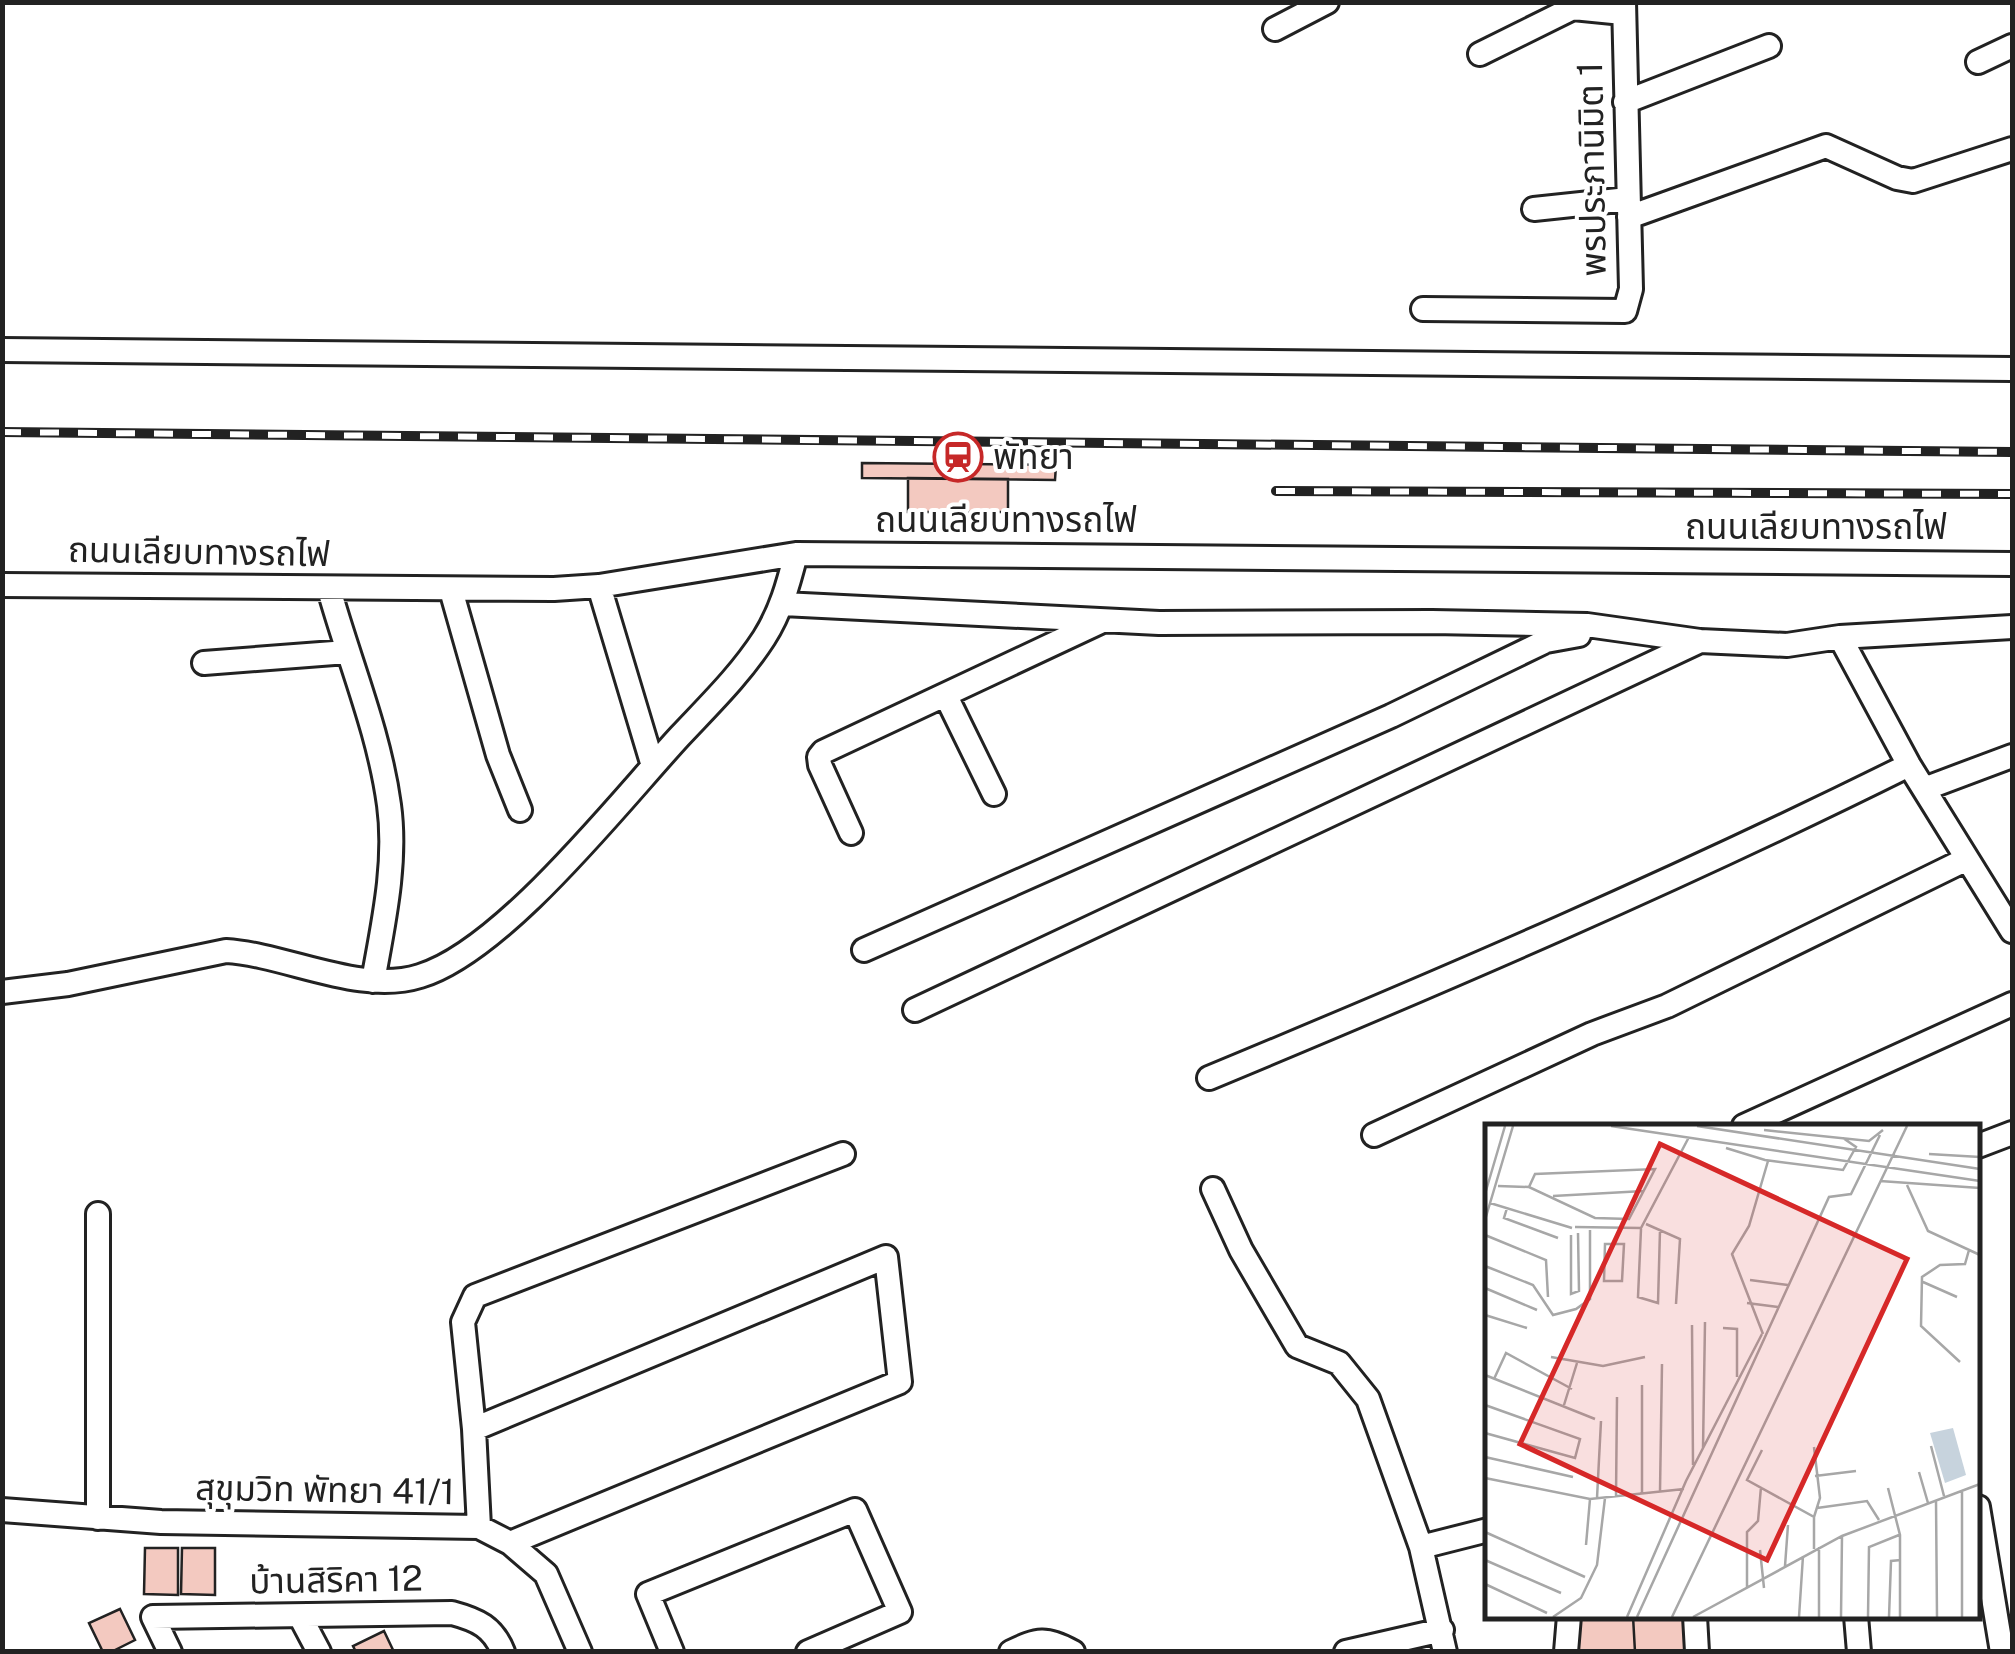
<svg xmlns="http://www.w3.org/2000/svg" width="2015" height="1654" font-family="'Public Sans','Noto Sans Thai',sans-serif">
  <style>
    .building { fill: #f3c9c0; stroke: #222; stroke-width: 2.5 }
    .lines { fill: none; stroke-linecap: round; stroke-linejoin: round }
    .minor-casing { stroke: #222; stroke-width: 28 }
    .minor { stroke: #fff; stroke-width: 22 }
    .rail-casing { stroke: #222; stroke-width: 10 }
    .rail { stroke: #fff; stroke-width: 6; stroke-dasharray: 19; stroke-linecap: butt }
    .labels { text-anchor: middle; stroke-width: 8; stroke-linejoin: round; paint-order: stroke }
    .street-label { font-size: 35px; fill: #222; stroke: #fff }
    .poi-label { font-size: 35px; fill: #222; stroke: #fff; text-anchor: start }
    .inset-road { fill: none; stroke: #a7a7a7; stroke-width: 2.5 }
    .view { fill: #d62828; fill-opacity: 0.15; stroke: #d62828; stroke-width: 5 }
    .inset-edge { fill: none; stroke: #222; stroke-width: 5 }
  </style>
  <rect width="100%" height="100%" fill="#fff"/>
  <!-- building -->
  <path class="building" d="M 862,463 L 1056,465 L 1055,480 L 862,478 Z
    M 908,478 L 1008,479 L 1008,512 L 908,512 Z
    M 145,1548 L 178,1548 L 178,1595 L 144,1594 Z
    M 182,1548 L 215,1548 L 215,1595 L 181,1594 Z
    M 120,1609 L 135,1640 L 111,1652 L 103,1652 L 89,1623 Z
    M 1579,1616 L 1633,1616 L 1635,1652 L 1577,1652 Z
    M 1633,1616 L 1688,1616 L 1690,1652 L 1635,1652 Z
    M 384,1631 L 394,1652 L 356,1652 L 353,1646 Z"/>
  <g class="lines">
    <!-- minor casing -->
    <g class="minor-casing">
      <path id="minor" d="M 1275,29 L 1327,2
        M 1480,54 L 1573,8 L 1623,13
        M 1978,62 L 2012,46
        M 1625,102 L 1769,46
        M 1534,209 L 1628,199
        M 1629,217 L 1826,146 L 1897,178 L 1913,181 L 2012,149
        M 1423,309 L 1625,311 L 1631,289 L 1624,2
        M 2,350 L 2012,369
        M 2,585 L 554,589 L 599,586 L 796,554 L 2012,564
        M 599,586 L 653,766
        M 329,589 C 349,661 379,731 389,805 C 397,863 383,925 373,981
        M 451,590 L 498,755 L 520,810
        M 783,604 L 1159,623 L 1432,622 L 1587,625 L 1700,641 L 1787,645 L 1840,637 L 2012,627
        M 1840,637 L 1909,765 L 2012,931
        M 204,663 L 347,652
        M 946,696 L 994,794
        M 1924,789 L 2012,756
        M 851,833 L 820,765 L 819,757 L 823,752 L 1100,622
        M 864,950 L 1391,716 L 1546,641 L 1579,635
        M 2,992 L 68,984 L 226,951 C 288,955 360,995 420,976 C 503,951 620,801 680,736 C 710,704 740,675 764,638 C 781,611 788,585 796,554
        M 915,1010 L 1700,641
        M 1209,1078 C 1445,980 1680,879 1909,765
        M 1744,1126 L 2012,1004
        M 1374,1135 L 1592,1034 L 1667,1006 L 1967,859
        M 1978,1146 L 2012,1133
        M 1213,1189 L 1241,1250 L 1297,1346 L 1339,1363 L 1368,1399 L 1421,1547 L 1445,1652
        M 98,1214 L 98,1518
        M 474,1429 L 886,1257 L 900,1382 L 510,1543
        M 1978,1507 L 2002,1652
        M 2,1510 L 161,1522 L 479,1527 L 510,1543 L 546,1574 L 580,1652
        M 479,1527 L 474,1429 L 463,1322 L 475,1296 L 843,1154
        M 1421,1547 L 1488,1530
        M 1695,1616 L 1697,1652
        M 1856,1616 L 1859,1652
        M 301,1618 L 319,1652
        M 170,1652 L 153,1617 L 452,1613 C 478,1620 493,1627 503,1652
        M 672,1652 L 648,1594 L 855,1510 L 900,1612 L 808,1652
        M 1011,1652 C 1038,1639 1046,1637 1073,1652
        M 1346,1652 L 1442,1630
        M 1566,1652 L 1569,1616"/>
    </g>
    <!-- minor -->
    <use href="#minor" class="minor"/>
    <!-- rail casing -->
    <g class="rail-casing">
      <path id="rail" d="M 2,432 L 2012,452
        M 1276,491 L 2012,494"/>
    </g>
    <!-- rail -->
    <use href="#rail" class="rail"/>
  </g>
  <!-- icons -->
  <defs>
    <g id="station-ring" transform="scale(2.5)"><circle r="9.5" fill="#fff" stroke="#c62828" stroke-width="1.5"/><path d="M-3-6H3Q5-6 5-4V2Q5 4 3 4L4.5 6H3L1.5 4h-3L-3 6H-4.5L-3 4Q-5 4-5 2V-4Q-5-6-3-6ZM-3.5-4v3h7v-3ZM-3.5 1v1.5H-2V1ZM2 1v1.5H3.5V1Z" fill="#c62828"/></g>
  </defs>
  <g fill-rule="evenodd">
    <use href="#station-ring" x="958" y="457"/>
  </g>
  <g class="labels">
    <!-- street labels -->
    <g class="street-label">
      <text transform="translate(1592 169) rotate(-91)" y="12">พรประภานิมิต 1</text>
      <text x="1006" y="532">ถนนเลียบทางรถไฟ</text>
      <text x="1816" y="539">ถนนเลียบทางรถไฟ</text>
      <text transform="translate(199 552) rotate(1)" y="12">ถนนเลียบทางรถไฟ</text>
      <text transform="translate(325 1490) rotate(1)" y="12">สุขุมวิท พัทยา 41/1</text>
      <text transform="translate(336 1580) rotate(-1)" y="12">บ้านสิริคา 12</text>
    </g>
    <!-- poi labels -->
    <g class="poi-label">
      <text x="993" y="469">พัทยา</text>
    </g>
  </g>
  <!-- overview -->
  <g transform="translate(1485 1124)">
    <rect width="495" height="495" fill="#fff"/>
    <path d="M 468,304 L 481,351 L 460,359 L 445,309 Z" fill="#c7d3dd"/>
    <path class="inset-road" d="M 126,2 L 495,57M 212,2 L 495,45M 279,6 L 384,17 L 398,6M 241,24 L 280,36 L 358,46 L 371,23 L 358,14M 444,30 L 495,33M 395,57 L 495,64M 422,61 L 443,107 L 495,131M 13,62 L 44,63 L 110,94 L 144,95 L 170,45 L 50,50 L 44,63M 0,70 L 20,2M 68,72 L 159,67M 5,79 L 87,104M 22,84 L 19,94 L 73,114M 0,96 L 28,2M 161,100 L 195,115 L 191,180M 90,103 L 156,104 L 204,13M 156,105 L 153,173 L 173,179 L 175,106M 0,111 L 61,136 L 63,173M 86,111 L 86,170 L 94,167 L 93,109M 120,120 L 139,120 L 137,157 L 119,157 ZM 0,142 L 48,161 L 68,191 L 91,185 L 105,175 L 105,106M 265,156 L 303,161M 438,158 L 472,173M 0,164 L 52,186M 262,179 L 293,183M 0,191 L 42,204M 207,201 L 208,341M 238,204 L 252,205 L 252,253M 278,210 L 247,130 L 264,102 L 283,37M 66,233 L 118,242 L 160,233M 475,238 L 436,202 L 437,153 L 455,141 L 480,140 L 484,126M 0,251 L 110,295M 9,255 L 21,229 L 87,265M 0,281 L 95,315 L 90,334 L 0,309M 79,281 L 92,239M 446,322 L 459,372M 329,323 L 335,374 L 329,393M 218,325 L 220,198M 277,326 L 262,356 L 329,393 L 329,425M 0,333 L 88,353M 434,348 L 443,379M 330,352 L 371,347M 0,354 L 105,375 L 199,365M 403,364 L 415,411 L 415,493M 477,366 L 477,493M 175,367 L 177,240M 157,369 L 157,261M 131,372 L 132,273M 112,374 L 116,297M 451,376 L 452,493M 332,384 L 382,377 L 394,396M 0,408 L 100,453M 101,421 L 105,375M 275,426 L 279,464M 0,436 L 76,469M 300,442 L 303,401M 0,460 L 62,489M 262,463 L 262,408 L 273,397 L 276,363M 68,493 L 96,474 L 112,441 L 120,374M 142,493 L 201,357 L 277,210M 152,493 L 344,73 L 366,70 L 395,11M 187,493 L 422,2M 208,493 L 357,412 L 495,360M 314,493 L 318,432M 334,493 L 334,423M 356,493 L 357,412M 383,493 L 384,423 L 414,411M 404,493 L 406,437 L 416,436"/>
    <path class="view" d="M 175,20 L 422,135 L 282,436 L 35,320 Z"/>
    <rect width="495" height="495" class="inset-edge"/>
  </g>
  <!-- border -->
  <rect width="2015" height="1654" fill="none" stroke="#222222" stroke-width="10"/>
</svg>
